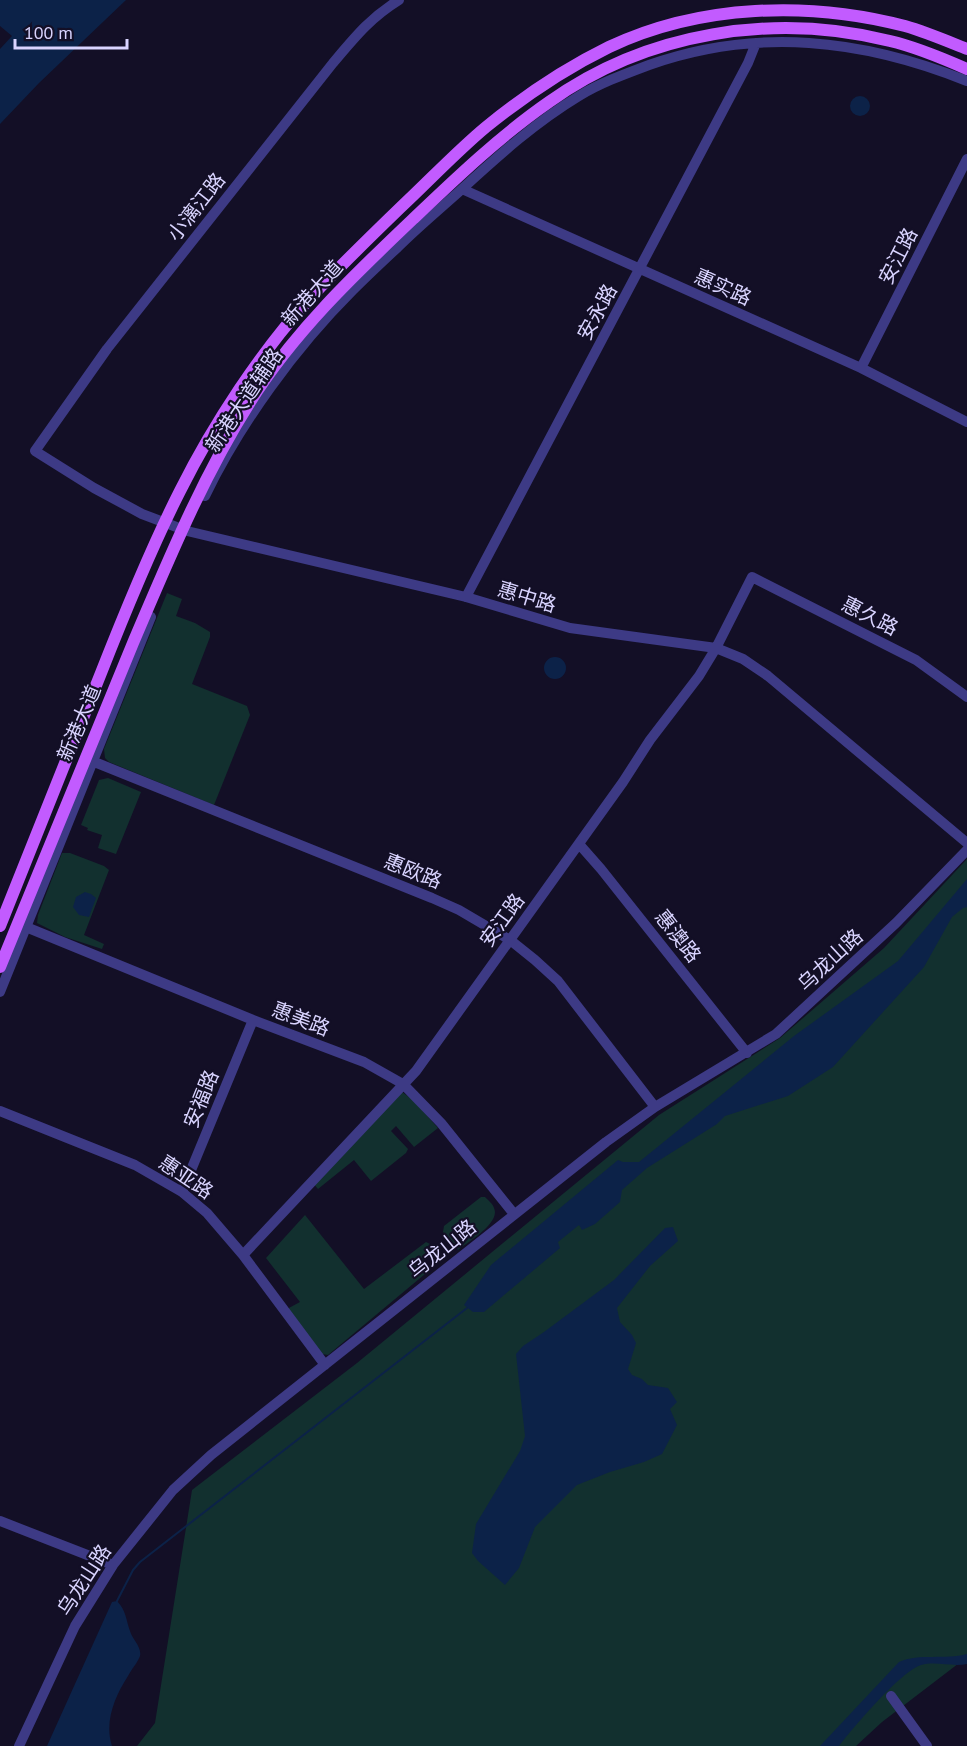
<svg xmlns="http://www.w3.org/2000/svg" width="967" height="1746" font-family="'PT Sans','Noto Sans SC',sans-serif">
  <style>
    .green { fill: #12302f }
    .water { fill: #0c2248 }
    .pier { fill: #130f26 }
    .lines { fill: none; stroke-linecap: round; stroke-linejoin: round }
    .stream { stroke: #0c2248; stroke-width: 2 }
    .minor { stroke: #3d3a85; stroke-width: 10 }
    .major { stroke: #c25bff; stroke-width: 12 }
    .labels { text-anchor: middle; stroke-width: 4.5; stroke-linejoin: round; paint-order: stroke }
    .street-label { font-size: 20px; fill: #d9d4ff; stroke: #130f26 }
  </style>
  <rect width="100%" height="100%" fill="#130f26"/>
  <!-- green -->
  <path class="green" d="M 167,593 L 182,599 L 176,616 L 195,623 L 210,632 L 210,637 L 192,684 L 247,706 L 250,715 L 214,805 L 109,762 L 105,758 L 104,749 Z
    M 108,778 L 141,792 L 116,854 L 98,848 L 102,835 L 87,830 L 88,828 L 81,825 L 99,780 Z
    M 62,853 L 70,853 L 104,866 L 109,870 L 84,935 L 104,944 L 102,949 L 65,937 L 37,923 L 38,915 Z
    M 967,859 L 967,1657 L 882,1722 L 856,1746 L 137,1746 L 155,1723 L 192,1490 L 357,1363 L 659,1115 L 780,1038 L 884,948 Z
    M 402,1092 L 413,1100 L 438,1128 L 414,1147 L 396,1126 L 391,1131 L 408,1149 L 406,1153 L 371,1181 L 354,1160 L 318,1189 L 313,1183 Z
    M 481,1197 L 485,1197 C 488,1200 493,1204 494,1208 C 501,1223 468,1242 458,1250 L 443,1232 L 444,1226 Z
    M 305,1215 L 364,1289 L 426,1242 L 434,1246 L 422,1256 L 431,1269 L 328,1355 L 322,1354 L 287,1309 L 300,1302 L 266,1258 Z"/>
  <!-- water -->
  <path class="water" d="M 0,0 L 126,0 L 39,83 L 0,124 Z
    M850 106a10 10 0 1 1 20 0a10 10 0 1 1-20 0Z
    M544 668a11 11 0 1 1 22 0a11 11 0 1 1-22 0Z
    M 967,879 L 967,907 L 963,908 L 952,917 L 924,967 L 833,1067 L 788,1096 L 725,1116 L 717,1124 L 647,1168 L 622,1190 L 620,1202 L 595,1224 L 582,1230 L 579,1225 L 558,1242 L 560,1248 L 484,1312 L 473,1312 L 464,1305 L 491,1265 L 618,1160 L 623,1162 L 639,1162 L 794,1036 L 898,961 Z
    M 85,892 L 91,894 L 96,898 L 89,917 L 79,915 L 73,907 L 76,897 Z
    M 673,1227 L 678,1241 L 650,1266 L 617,1308 L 620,1322 L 632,1335 L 636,1343 L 628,1369 L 632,1375 L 642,1379 L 648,1385 L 668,1388 L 677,1402 L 670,1409 L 677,1425 L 662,1454 L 644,1462 L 610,1472 L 577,1485 L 535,1527 L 519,1568 L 505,1585 L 478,1561 L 472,1553 L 476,1524 L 520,1451 L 525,1436 L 516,1354 L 523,1346 L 544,1332 L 614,1280 L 665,1228 Z
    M 117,1601 C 126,1610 126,1620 130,1631 C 132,1639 142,1647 140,1656 C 138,1662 131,1670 128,1676 C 115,1696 104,1722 112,1746 L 47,1746 L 112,1602 Z
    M 967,1654 L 967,1664 C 952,1667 936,1661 921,1665 C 901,1671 853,1728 839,1746 L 820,1746 L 899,1662 C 919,1653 945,1660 967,1654 Z"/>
  <!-- pier -->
  <path class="pier" d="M 0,26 L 12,36 L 0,49 Z"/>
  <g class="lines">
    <!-- stream -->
    <path class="stream" d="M 117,1601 L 133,1570 L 140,1562 L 467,1308"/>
    <!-- minor -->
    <path class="minor" d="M 399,0 C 370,18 355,37 333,63 L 107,349 L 35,451 L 94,488 L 142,514 L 187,531 L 466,597 L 570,628 L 716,648 L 743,659 L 768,676 L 967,843
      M 462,189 L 861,368 L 967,422
      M 861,368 L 967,159
      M 205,496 C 241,422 295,348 353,290 C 368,275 383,261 398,247 C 419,226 441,208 462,189 C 499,155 536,122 579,96 C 600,83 625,74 649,65 C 757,27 862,39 967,81
      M 466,597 L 748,63 L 756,43
      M 92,761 L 432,898 L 459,910 L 510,940 L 535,960 L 558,981 L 655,1107
      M 579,844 L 601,869 L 747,1053
      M 26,927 L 253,1020 L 364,1062 L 403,1084 L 441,1123 L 514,1214
      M 0,992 L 151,617
      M 0,1111 L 135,1165 L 182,1192 L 207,1213 L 243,1255 L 325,1365
      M 182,1192 L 253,1020
      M 243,1255 L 416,1071 L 623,782 L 650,740 L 699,676 L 716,648 L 752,577 L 916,660 L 967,697
      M 0,1521 L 113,1565
      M 891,1696 L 927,1746
      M 19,1746 L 75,1626 L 113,1565 L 173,1490 L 211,1455 L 606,1142 L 655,1107 L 776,1034 L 896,923 L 967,850"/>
    <!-- major -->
    <path class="major" d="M 0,926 C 34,842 67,757 101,673 C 125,612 150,550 180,491 C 213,425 261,351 312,296 C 340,266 370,237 400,208 C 429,181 456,152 486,127 C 523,97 566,68 609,47 C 700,4 809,1 905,26 C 926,32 947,41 967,49
      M 0,967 C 44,859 88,751 133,643 C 168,561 202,478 250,402 C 294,332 354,275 413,219 C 456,178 500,136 549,102 C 647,32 774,12 890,41 C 916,47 942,58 967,69"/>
  </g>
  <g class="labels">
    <!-- street labels -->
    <g class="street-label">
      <text transform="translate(196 207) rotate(-52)" y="7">小漓江路</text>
      <text transform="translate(898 256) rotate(-63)" y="7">安江路</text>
      <text transform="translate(723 287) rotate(24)" y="7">惠实路</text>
      <text transform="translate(312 293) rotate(-48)" y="7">新港大道</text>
      <text transform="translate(597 312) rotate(-62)" y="7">安永路</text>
      <text transform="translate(244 400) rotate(-56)" y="7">新港大道辅路</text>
      <text transform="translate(527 597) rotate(17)" y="7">惠中路</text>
      <text transform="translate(870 616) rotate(27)" y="7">惠久路</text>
      <text transform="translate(79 723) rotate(-67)" y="7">新港大道</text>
      <text transform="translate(413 871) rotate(22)" y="7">惠欧路</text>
      <text transform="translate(502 920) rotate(-54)" y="7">安江路</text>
      <text transform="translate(678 936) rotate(52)" y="7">惠澳路</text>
      <text transform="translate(830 960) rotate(-43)" y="7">乌龙山路</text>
      <text transform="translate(301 1019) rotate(21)" y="7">惠美路</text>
      <text transform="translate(201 1099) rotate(-68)" y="7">安福路</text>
      <text transform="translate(186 1177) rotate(34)" y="7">惠亚路</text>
      <text transform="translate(442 1249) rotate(-39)" y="7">乌龙山路</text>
      <text transform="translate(84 1580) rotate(-57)" y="7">乌龙山路</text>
    </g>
  </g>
  <!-- scale -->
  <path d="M15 39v9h112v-9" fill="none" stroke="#d9d4ff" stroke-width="3"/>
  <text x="24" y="39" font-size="18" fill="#d9d4ff" stroke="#130f26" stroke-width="4.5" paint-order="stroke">100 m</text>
</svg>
